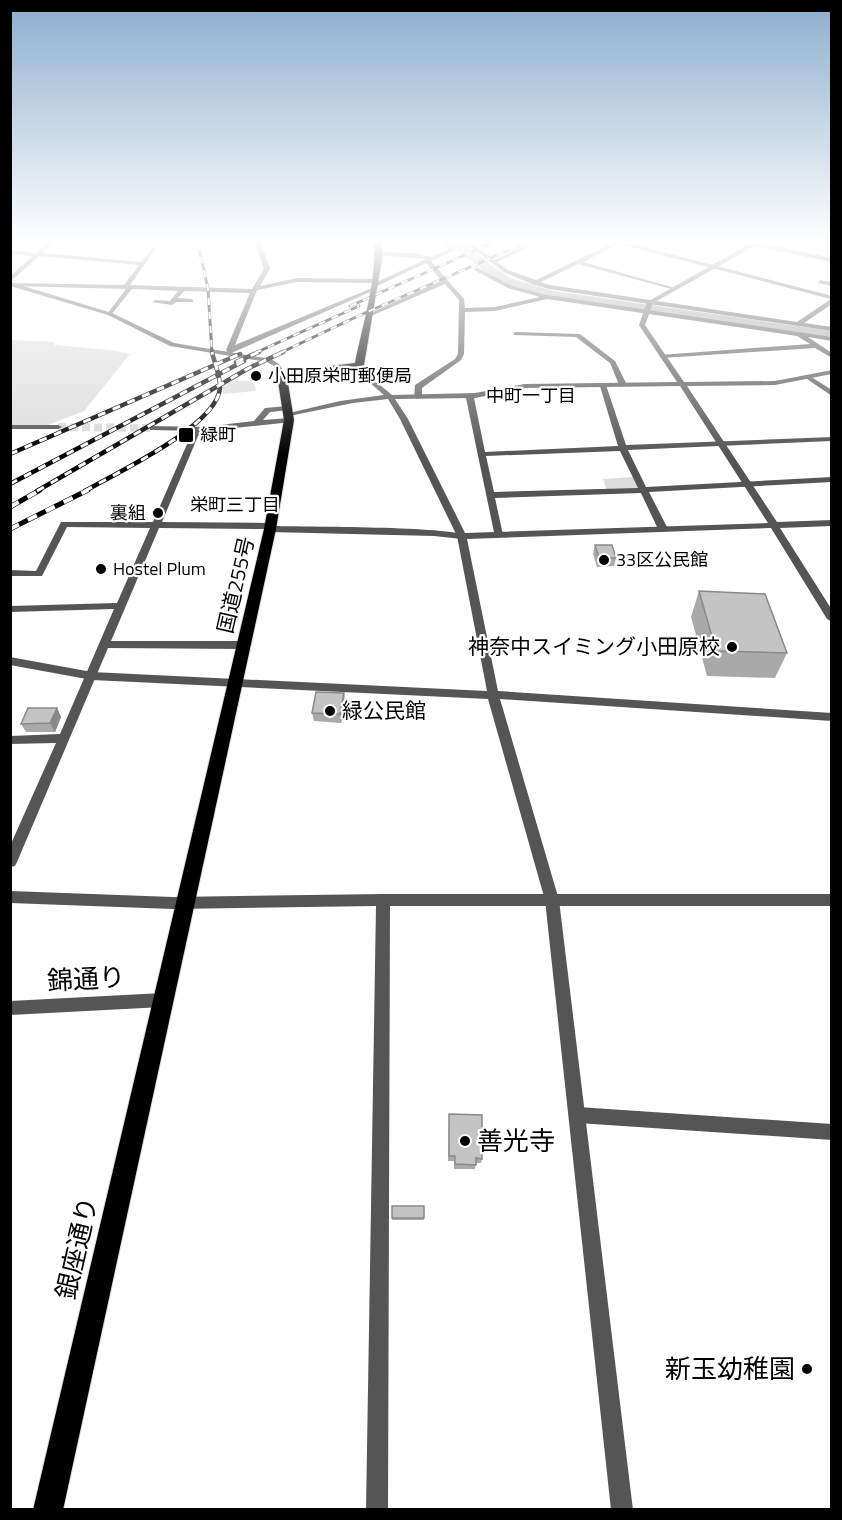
<svg xmlns="http://www.w3.org/2000/svg" width="842" height="1520" font-family="'Titillium Web','Noto Sans JP',sans-serif">
  <style>
    .green { fill: #dcdcdc }
    .lines { fill: none; stroke-linecap: round; stroke-linejoin: round }
    .river { fill: #a3a3a3; fill-rule: evenodd }
    .minor-tunnel { stroke: #d9d9d9; stroke-width: 8; stroke-dasharray: 8 4; stroke-linecap: butt }
    .trunk-casing { stroke: #dbdbdb; stroke-width: 2 }
    .minor { fill: #555; fill-rule: evenodd }
    .tertiary { fill: #555; fill-rule: evenodd }
    .trunk { fill: #000; fill-rule: evenodd }
    .rail-far2-casing { stroke: #000; stroke-width: 3 }
    .rail-far1-casing { stroke: #000; stroke-width: 4.5 }
    .rail-casing { stroke: #000; stroke-width: 5 }
    .rail-far2 { stroke: #fff; stroke-width: 2; stroke-dasharray: 7; stroke-linecap: butt }
    .rail-far1 { stroke: #fff; stroke-width: 3; stroke-dasharray: 8; stroke-linecap: butt }
    .rail { stroke: #fff; stroke-width: 4; stroke-dasharray: 10; stroke-linecap: butt }
    .wall { fill: #a9a9a9 }
    .shaded-wall { fill: #898989 }
    .building { fill: #c4c4c4; stroke: #898989; stroke-width: 1.5 }
    .poi-dot { fill: #000; stroke: #fff; stroke-width: 2 }
    .labels { text-anchor: middle; stroke-width: 4.5; stroke-linejoin: round; paint-order: stroke }
    .far-poi-label { font-size: 18px; fill: #000; stroke: #fff; text-anchor: start }
    .far-neighbourhood-label { font-size: 18px; fill: #000; stroke: #fff }
    .street-label { font-size: 21px; fill: #000; stroke: #fff }
    .poi-label { font-size: 21px; fill: #000; stroke: #fff; text-anchor: end }
    .near-street-label { font-size: 26px; fill: #000; stroke: #fff }
    .near-poi-label { font-size: 26px; fill: #000; stroke: #fff; text-anchor: start }
  </style>
  <rect width="100%" height="100%" fill="#fff"/>
  <!-- green -->
  <path class="green" d="M 11,340 L 55,342 L 54,345 L 111,350 L 130,354 L 84,411 L 48,425 L 11,425 Z
    M 233,381 L 254,381 L 256,391 L 223,394 L 222,386 Z
    M 633,477 L 640,488 L 607,491 L 603,479 Z"/>
  <g class="lines">
    <!-- river -->
    <path class="river" d="M 447,243 L 461,243 L 510,278 L 554,291 L 832,331 L 832,339 L 548,298 L 502,284 Z"/>
    <!-- minor-tunnel -->
    <path class="minor-tunnel" d="M 58,427 L 153,428"/>
    <!-- trunk casing -->
    <g class="trunk-casing">
      <path id="trunk" d="M 373,243 L 381,243 L 383,253 L 364,365 L 359,368 L 287,377 L 294,420 L 276,529 L 63,1510 L 33,1510 L 264,529 L 284,420 L 277,375 L 282,372 L 355,363 C 361,331 379,274 373,243 Z"/>
    </g>
    <!-- minor -->
    <path class="minor" d="M 47,243 L 53,243 L 42,253 L 142,262 L 153,247 L 157,247 L 130,285 L 252,289 L 264,269 L 255,243 L 261,243 L 270,269 L 260,286 L 297,278 L 375,279 L 377,282 L 426,259 L 379,255 L 377,252 L 414,253 L 432,257 L 449,249 L 443,243 L 449,243 L 455,250 L 431,261 L 464,299 L 465,308 L 495,307 L 540,297 L 508,288 L 474,270 L 476,267 L 512,286 L 547,295 L 832,337 L 832,341 L 808,337 L 832,353 L 832,358 L 815,348 L 662,358 L 660,357 L 660,355 L 810,344 L 797,336 L 547,299 L 495,311 L 465,312 L 464,354 L 461,360 L 422,388 L 422,397 L 418,399 L 414,397 L 415,385 L 455,359 L 458,354 L 459,300 L 445,284 L 371,316 L 366,315 L 442,281 L 426,263 L 375,287 L 372,285 L 375,283 L 297,282 L 257,290 L 235,345 L 372,288 L 377,289 L 229,354 L 226,350 L 250,293 L 184,291 L 178,298 L 192,299 L 194,302 L 176,302 L 172,305 L 152,302 L 155,300 L 170,301 L 178,291 L 132,289 L 110,316 L 107,314 L 126,289 L 13,286 L 10,283 L 124,285 L 139,265 L 39,256 L 10,282 L 10,276 L 33,256 L 10,254 L 10,250 L 36,253 Z
      M 465,243 L 472,243 L 494,260 L 530,243 L 538,243 L 497,262 L 508,270 L 536,280 L 612,243 L 628,243 L 832,296 L 832,304 L 804,323 L 832,327 L 832,331 L 549,289 L 532,284 L 504,272 ZM 619,244 L 831,299 L 797,322 L 550,285 L 541,282 L 578,264 L 675,290 L 675,288 L 583,262 Z
      M 820,280 L 832,282 L 832,286 L 818,283 Z
      M 516,332 L 580,334 L 615,361 L 627,385 L 620,387 L 610,363 L 576,337 L 514,335 L 514,333 Z
      M 807,377 L 811,377 L 832,390 L 832,396 L 807,379 Z
      M 599,383 L 606,385 L 626,445 L 832,437 L 832,441 L 628,450 L 646,487 L 832,477 L 832,482 L 649,492 L 668,529 L 663,532 L 658,529 L 641,493 L 495,498 L 503,535 L 498,538 L 495,537 L 466,398 L 470,396 L 474,398 L 485,452 L 618,446 ZM 620,451 L 638,488 L 494,492 L 486,456 Z
      M 287,406 L 290,406 L 290,410 L 270,412 L 263,420 L 289,418 L 292,418 L 292,422 L 205,431 L 198,436 L 162,522 L 271,523 L 275,526 C 304,527 452,526 467,536 L 462,539 L 434,536 L 270,532 L 266,529 L 159,528 L 111,641 L 244,641 L 249,645 L 244,649 L 108,648 L 17,862 L 15,866 L 10,867 L 10,846 L 56,743 L 10,744 L 10,736 L 60,734 L 114,609 L 10,612 L 10,606 L 117,603 L 150,528 L 67,527 L 42,576 L 10,576 L 10,570 L 36,571 L 61,522 L 153,522 L 191,435 L 195,431 L 153,430 L 150,430 L 150,426 L 203,427 L 254,421 L 265,408 Z
      M 10,425 L 58,425 L 62,427 L 58,429 L 10,429 Z
      M 10,891 L 173,897 L 383,894 L 832,894 L 832,906 L 390,906 L 388,1510 L 366,1510 L 376,906 L 173,909 L 10,903 Z
      M 163,993 L 168,995 L 171,1000 L 168,1005 L 163,1007 L 10,1015 L 10,1001 Z
      M 578,1107 L 832,1124 L 832,1140 L 578,1123 L 572,1121 L 570,1115 L 572,1109 Z"/>
    <!-- tertiary -->
    <path class="tertiary" d="M 747,243 L 759,243 L 832,258 L 832,262 L 755,246 L 653,303 L 645,325 L 684,382 L 775,381 L 832,370 L 832,374 L 775,385 L 687,386 L 777,522 L 832,520 L 832,526 L 780,528 L 832,610 L 832,622 L 827,619 L 771,528 L 467,539 L 498,691 L 832,713 L 832,721 L 500,699 L 559,900 L 633,1510 L 611,1510 L 545,900 L 488,699 L 92,680 L 10,665 L 10,657 L 92,672 L 487,691 L 457,536 L 400,419 L 388,399 L 353,403 L 289,416 L 285,414 L 340,401 L 384,395 L 363,377 L 356,365 L 359,363 L 361,364 L 368,375 L 392,395 L 475,393 L 525,384 L 677,382 L 639,325 L 647,302 L 749,244 ZM 680,386 L 768,523 L 465,533 L 408,419 L 395,399 L 475,398 L 525,388 Z
      M 10,282 L 112,313 L 174,343 L 271,359 L 279,364 L 286,375 L 280,376 L 274,366 L 267,362 L 170,346 L 108,315 L 10,286 Z"/>
    <!-- trunk -->
    <use href="#trunk" class="trunk"/>
    <!-- rail-far2 casing -->
    <g class="rail-far2-casing">
      <path id="rail-far2" d="M 198,243 L 208,289 L 212,353
        M 350,306 L 492,243
        M 255,353 L 359,306
        M 280,353 L 356,317 L 525,243"/>
    </g>
    <!-- rail-far1 casing -->
    <g class="rail-far1-casing">
      <path id="rail-far1" d="M 236,362 L 259,352
        M 10,454 L 240,354
        M 10,484 L 244,361
        M 37,491 L 249,368 L 283,352
        M 85,491 C 116,473 217,426 220,388 C 221,378 214,362 212,352"/>
    </g>
    <!-- rail casing -->
    <g class="rail-casing">
      <path id="rail" d="M 10,507 L 40,490
        M 10,529 L 88,490"/>
    </g>
    <!-- rail-far2 -->
    <use href="#rail-far2" class="rail-far2"/>
    <!-- rail-far1 -->
    <use href="#rail-far1" class="rail-far1"/>
    <!-- rail -->
    <use href="#rail" class="rail"/>
  </g>
  <!-- wall -->
  <path class="wall" d="M 595,545 L 616,558 L 614,566 L 597,567 L 593,554 Z
    M 699,591 L 787,653 L 775,678 L 707,676 L 691,617 Z
    M 345,701 L 341,723 L 314,721 L 312,713 Z
    M 57,708 L 61,717 L 55,732 L 26,732 L 21,724 Z
    M 449,1119 L 482,1159 L 481,1163 L 476,1163 L 475,1169 L 454,1169 L 454,1161 L 448,1161 Z
    M 392,1206 L 424,1206 L 424,1220 L 392,1220 Z"/>
  <!-- shaded-wall -->
  <path class="shaded-wall" d="M 344,693 L 345,701 L 341,723 L 340,714 Z
    M 57,708 L 61,717 L 55,732 L 50,723 Z"/>
  <!-- building -->
  <path class="building" d="M 595,545 L 612,545 L 616,558 L 599,558 Z
    M 699,591 L 765,594 L 787,653 L 716,651 Z
    M 316,692 L 344,693 L 340,714 L 312,713 Z
    M 28,708 L 57,708 L 50,723 L 21,724 Z
    M 449,1114 L 482,1115 L 482,1159 L 476,1158 L 476,1165 L 455,1164 L 455,1156 L 449,1156 Z
    M 392,1206 L 424,1206 L 424,1218 L 392,1218 Z"/>
  <!-- sky -->
  <linearGradient id="sky" x2="0" y2="1"><stop stop-color="#8cadcc"/><stop offset="0.53" stop-color="#fff"/><stop offset="1" stop-color="#fff" stop-opacity="0"/></linearGradient>
  <rect width="842" height="456" fill="url(#sky)"/>
  <!-- markers -->
  <g class="poi-dot">
    <circle cx="256" cy="376" r="6"/>
    <rect x="178" y="427" width="16" height="16" rx="3"/>
    <circle cx="158" cy="513" r="6"/>
    <circle cx="604" cy="560" r="6"/>
    <circle cx="101" cy="569" r="6"/>
    <circle cx="732" cy="647" r="6"/>
    <circle cx="330" cy="711" r="6"/>
    <circle cx="465" cy="1141" r="6"/>
    <circle cx="807" cy="1369" r="6"/>
  </g>
  <g class="labels">
    <!-- far-poi labels -->
    <g class="far-poi-label">
      <text x="268" y="382">小田原栄町郵便局</text>
      <text x="200" y="441">緑町</text>
      <text x="146" y="519" text-anchor="end">裏組</text>
      <text x="616" y="566">33区公民館</text>
      <text x="113" y="575">Hostel Plum</text>
    </g>
    <!-- far-neighbourhood labels -->
    <g class="far-neighbourhood-label">
      <text x="531" y="402">中町一丁目</text>
      <text x="235" y="511">栄町三丁目</text>
    </g>
    <!-- street labels -->
    <g class="street-label">
      <text transform="translate(236 585) rotate(-77)" y="7">国道255号</text>
    </g>
    <!-- poi labels -->
    <g class="poi-label">
      <text x="720" y="654">神奈中スイミング小田原校</text>
      <text x="342" y="718" text-anchor="start">緑公民館</text>
    </g>
    <!-- near-street labels -->
    <g class="near-street-label">
      <text transform="translate(86 979) rotate(-3)" y="9">錦通り</text>
      <text transform="translate(77 1248) rotate(-77)" y="9">銀座通り</text>
    </g>
    <!-- near-poi labels -->
    <g class="near-poi-label">
      <text x="477" y="1150">善光寺</text>
      <text x="795" y="1378" text-anchor="end">新玉幼稚園</text>
    </g>
  </g>
  <!-- border -->
  <rect width="842" height="1520" fill="none" stroke="#000000" stroke-width="24"/>
</svg>
